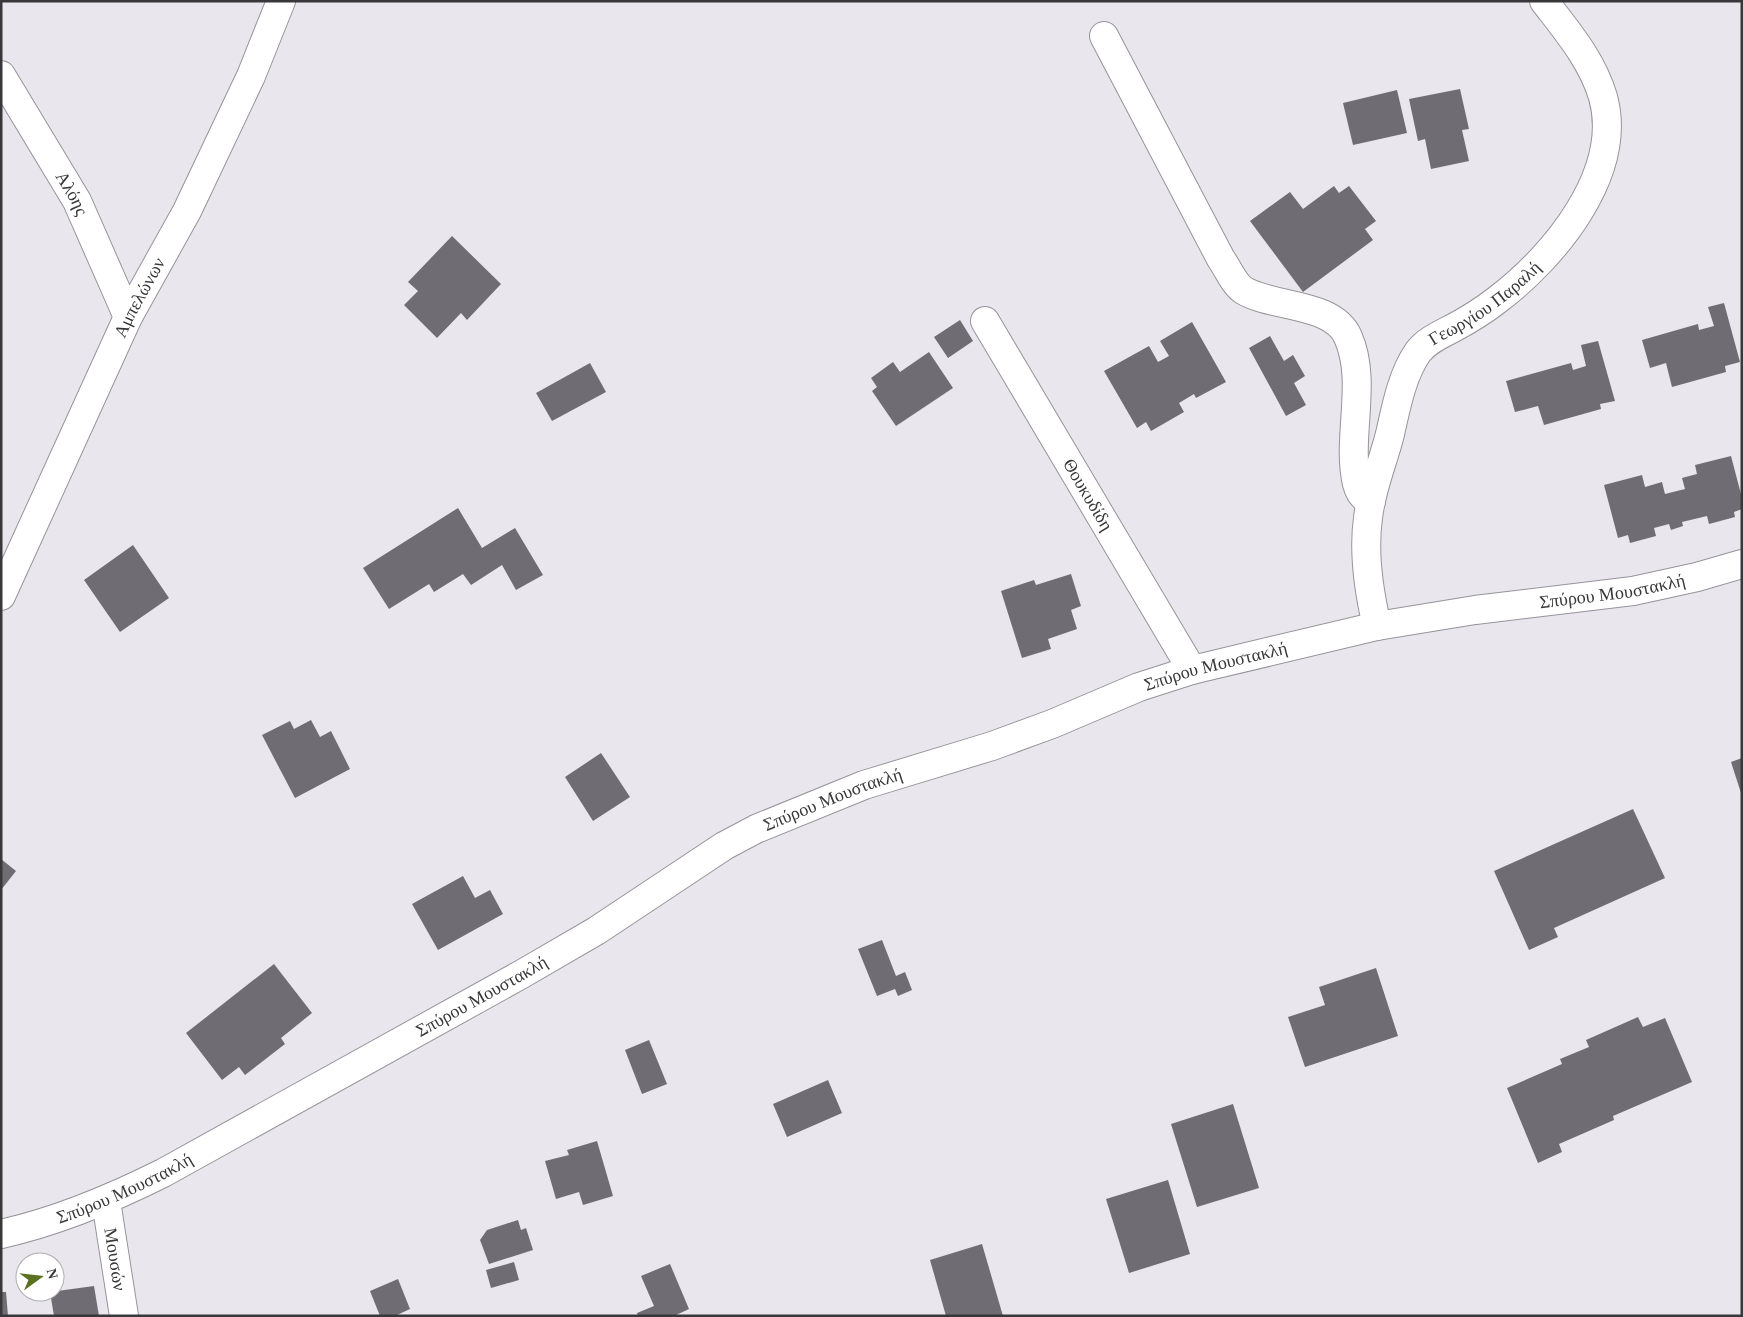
<svg xmlns="http://www.w3.org/2000/svg" width="1743" height="1317" font-family="Georgia,serif">
  <style>
    .building { fill: #6f6c73 }
    .lines { fill: none; stroke-linecap: round; stroke-linejoin: round }
    .minor-casing { stroke: #96939b; stroke-width: 30 }
    .minor { stroke: #fff; stroke-width: 28 }
    .labels { text-anchor: middle; stroke-width: 5; stroke-linejoin: round; paint-order: stroke }
    .street-label { font-size: 18px; fill: #38373a; stroke: #fff }
  </style>
  <rect width="100%" height="100%" fill="#e9e6ee"/>
  <!-- building -->
  <path class="building" d="M 1460,89 L 1469,129 L 1462,130 L 1469,161 L 1431,169 L 1425,139 L 1418,141 L 1409,99 Z
    M 1397,90 L 1407,133 L 1353,145 L 1343,103 Z
    M 1334,186 L 1339,193 L 1349,186 L 1376,221 L 1365,229 L 1373,240 L 1303,292 L 1250,221 L 1290,192 L 1303,209 Z
    M 452,236 L 501,284 L 467,320 L 461,313 L 437,338 L 404,305 L 418,291 L 408,282 Z
    M 1724,303 L 1740,362 L 1725,366 L 1726,372 L 1672,387 L 1666,363 L 1650,368 L 1642,340 L 1698,324 L 1699,330 L 1714,326 L 1708,307 Z
    M 960,320 L 973,341 L 948,358 L 934,337 Z
    M 1192,322 L 1226,382 L 1196,398 L 1194,394 L 1179,403 L 1184,412 L 1151,431 L 1146,422 L 1137,428 L 1104,371 L 1149,346 L 1158,362 L 1169,356 L 1160,341 Z
    M 1270,336 L 1284,361 L 1293,355 L 1305,376 L 1294,383 L 1306,405 L 1286,416 L 1249,348 Z
    M 1598,341 L 1615,401 L 1600,404 L 1601,409 L 1544,425 L 1538,406 L 1515,412 L 1506,381 L 1571,363 L 1573,370 L 1586,366 L 1581,345 Z
    M 929,352 L 953,388 L 896,426 L 872,391 L 877,387 L 871,378 L 893,362 L 900,372 Z
    M 590,363 L 606,392 L 552,421 L 536,393 Z
    M 1731,456 L 1742,498 L 1742,509 L 1734,512 L 1735,517 L 1709,524 L 1707,516 L 1682,522 L 1683,526 L 1671,530 L 1669,524 L 1654,528 L 1656,536 L 1630,543 L 1628,535 L 1618,538 L 1604,485 L 1642,475 L 1645,487 L 1662,482 L 1665,494 L 1685,489 L 1682,478 L 1697,474 L 1695,465 Z
    M 458,508 L 482,548 L 515,528 L 543,575 L 516,590 L 502,565 L 471,585 L 463,574 L 434,592 L 429,584 L 389,609 L 363,568 Z
    M 133,545 L 169,598 L 120,632 L 84,580 Z
    M 1071,574 L 1081,606 L 1071,610 L 1077,629 L 1048,639 L 1051,649 L 1022,658 L 1001,591 L 1034,580 L 1036,585 Z
    M 311,720 L 320,737 L 331,731 L 350,769 L 295,798 L 262,735 L 290,721 L 294,729 Z
    M 601,753 L 630,797 L 593,821 L 565,777 Z
    M 1742,758 L 1742,793 L 1741,793 L 1731,762 Z
    M 1633,809 L 1665,878 L 1554,928 L 1558,937 L 1529,950 L 1494,871 Z
    M 1,859 L 16,871 L 1,890 Z
    M 463,876 L 475,898 L 490,890 L 503,914 L 438,950 L 412,904 Z
    M 882,940 L 896,976 L 905,972 L 912,990 L 898,996 L 895,989 L 877,996 L 858,949 Z
    M 274,964 L 312,1013 L 281,1038 L 285,1044 L 245,1075 L 239,1067 L 222,1080 L 186,1033 Z
    M 1376,968 L 1398,1036 L 1305,1067 L 1288,1017 L 1325,1005 L 1319,987 Z
    M 1638,1017 L 1643,1027 L 1665,1018 L 1692,1082 L 1613,1116 L 1614,1120 L 1559,1144 L 1562,1152 L 1538,1163 L 1507,1088 L 1562,1064 L 1560,1059 L 1589,1047 L 1586,1040 Z
    M 649,1040 L 667,1084 L 642,1094 L 625,1050 Z
    M 828,1080 L 842,1113 L 787,1137 L 773,1104 Z
    M 1233,1104 L 1259,1188 L 1197,1207 L 1171,1124 Z
    M 597,1141 L 613,1196 L 583,1205 L 579,1192 L 556,1199 L 545,1161 L 569,1155 L 567,1150 Z
    M 1168,1180 L 1190,1254 L 1129,1273 L 1106,1199 Z
    M 518,1220 L 521,1230 L 526,1228 L 533,1250 L 489,1264 L 480,1240 L 487,1230 Z
    M 982,1244 L 1003,1316 L 946,1316 L 930,1260 Z
    M 514,1262 L 519,1280 L 491,1288 L 486,1270 Z
    M 670,1264 L 689,1309 L 674,1316 L 638,1316 L 637,1313 L 654,1306 L 641,1276 Z
    M 398,1279 L 410,1309 L 395,1316 L 380,1316 L 370,1291 Z
    M 94,1286 L 99,1316 L 54,1316 L 50,1292 Z
    M 1,1292 L 6,1292 L 8,1316 L 1,1316 Z"/>
  <g class="lines">
    <!-- minor casing -->
    <g class="minor-casing">
      <g id="minor">
        <path d="M 1104,36 L 1221,259 C 1227,267 1234,284 1243,290 C 1272,308 1333,302 1348,337 C 1368,382 1346,438 1357,484 C 1359,492 1363,498 1371,501"/>
        <path id="s1" d="M 1,75 L 77,201 L 128,317"/>
        <path id="s2" d="M 985,321 L 1192,670"/>
        <path id="s3" d="M 1,596 L 128,317 L 187,211 L 251,76 L 281,1"/>
        <path id="s4" d="M 1377,626 C 1369,592 1363,553 1368,518 C 1371,489 1383,462 1390,434 C 1396,407 1402,375 1418,352 C 1427,340 1442,334 1455,327 C 1470,319 1484,310 1497,300 C 1554,257 1624,173 1603,97 C 1592,60 1567,31 1544,1"/>
        <path id="s5" d="M 106,1201 L 124,1316"/>
        <path id="s6" d="M 1,1234 C 59,1221 111,1199 163,1173 L 522,974 L 596,931 L 724,846 L 756,829 L 864,785 L 992,746 L 1052,724 L 1139,687 L 1192,670 L 1377,626 L 1475,610 L 1633,591 L 1697,577 L 1742,564"/>
      </g>
    </g>
    <!-- minor -->
    <use href="#minor" class="minor"/>
  </g>
  <g class="labels">
    <!-- street labels -->
    <g class="street-label">
      <text dy="6" stroke="none"><textPath href="#s1" startOffset="138">Αλόης</textPath></text>
      <text dy="6" stroke="none"><textPath href="#s3" startOffset="329">Αμπελώνων</textPath></text>
      <text dy="6" stroke="none"><textPath href="#s4" startOffset="366">Γεωργίου Παραλή</textPath></text>
      <text dy="6" stroke="none"><textPath href="#s2" startOffset="202">Θουκυδίδη</textPath></text>
      <text dy="6" stroke="none"><textPath href="#s6" startOffset="1752">Σπύρου Μουστακλή</textPath></text>
      <text dy="6" stroke="none"><textPath href="#s6" startOffset="1348">Σπύρου Μουστακλή</textPath></text>
      <text dy="6" stroke="none"><textPath href="#s6" startOffset="942">Σπύρου Μουστακλή</textPath></text>
      <text dy="6" stroke="none"><textPath href="#s6" startOffset="538">Σπύρου Μουστακλή</textPath></text>
      <text dy="6" stroke="none"><textPath href="#s6" startOffset="132">Σπύρου Μουστακλή</textPath></text>
      <text dy="6" stroke="none"><textPath href="#s5" startOffset="59">Μουσών</textPath></text>
    </g>
  </g>
  <!-- border -->
  <rect width="1743" height="1317" fill="none" stroke="#38373a" stroke-width="5"/>
  <!-- north arrow -->
  <g transform="translate(40 1277) rotate(75)"><circle r="24" fill="#ffffff" stroke="#afafb0"/>
  <path d="M0-4L9 19L0 12L-9 19Z" fill="#5b7121"/>
  <text y="-8" font-size="14" font-weight="bold" text-anchor="middle" fill="#38373a">N</text>
  </g>
</svg>
